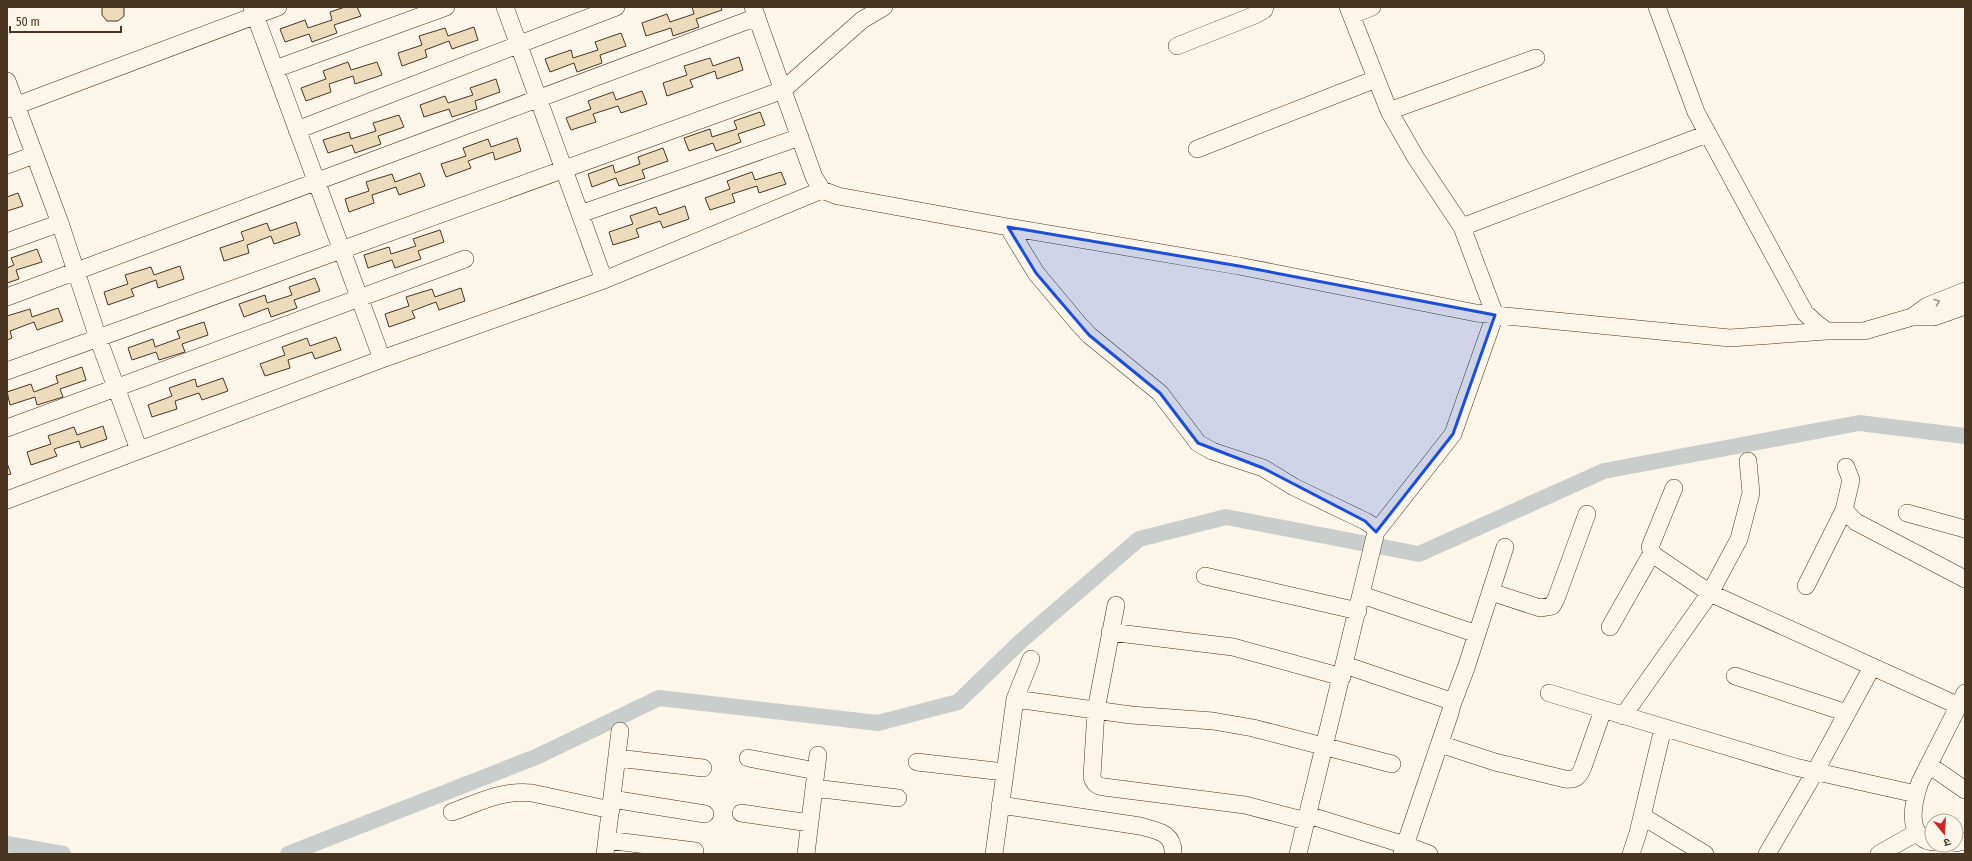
<svg xmlns="http://www.w3.org/2000/svg" width="1972" height="861" font-family="'Fira Sans Condensed','Noto Sans Devanagari',sans-serif">
  <style>
    .lines { fill: none; stroke-linecap: round; stroke-linejoin: round }
    .canal { stroke: #c9cecd; stroke-width: 16 }
    .building { fill: #ecdcbc; stroke: #4a3520 }
    .minor-casing { stroke: #4a3520; stroke-width: 18 }
    .minor { stroke: #fbf6e9; stroke-width: 17 }
    .oneway { stroke: #a29684 }
    .marked { fill: #1d4ed8; fill-opacity: 0.2; stroke: #1d4ed8; stroke-width: 3; stroke-linejoin: round }
  </style>
  <rect width="100%" height="100%" fill="#fbf6e9"/>
  <g class="lines">
    <!-- canal -->
    <path class="canal" d="M 7,844 L 63,854
      M 288,854 L 536,757 L 659,698 L 878,723 L 958,702 L 1021,641 L 1139,539 L 1226,517 L 1419,554 L 1604,471 L 1859,423 L 1965,436"/>
  </g>
  <!-- building -->
  <path class="building" d="M 102,7 L 124,7 L 124,16 L 118,21 L 107,21 L 102,15 Z
    M 345,7 L 357,7 L 361,16 L 334,25 L 337,33 L 312,42 L 309,34 L 285,42 L 280,29 L 305,20 L 308,28 L 332,20 L 330,12 Z
    M 692,7 L 721,7 L 722,10 L 696,19 L 699,27 L 673,36 L 671,28 L 646,36 L 642,23 L 667,14 L 670,22 L 694,14 Z
    M 474,27 L 478,40 L 452,49 L 449,41 L 425,50 L 427,57 L 402,66 L 398,53 L 422,45 L 419,36 L 445,28 L 448,36 Z
    M 621,33 L 626,46 L 600,55 L 602,63 L 577,72 L 574,63 L 550,72 L 545,59 L 571,50 L 573,58 L 598,50 L 595,42 Z
    M 739,57 L 743,70 L 717,79 L 715,71 L 690,80 L 693,87 L 667,96 L 663,83 L 687,75 L 684,66 L 710,58 L 713,66 Z
    M 348,62 L 351,70 L 377,62 L 382,75 L 355,84 L 353,76 L 329,84 L 331,92 L 306,101 L 301,88 L 326,79 L 323,71 Z
    M 496,79 L 500,92 L 475,101 L 477,109 L 452,117 L 449,109 L 424,117 L 420,105 L 445,96 L 448,103 L 473,95 L 470,88 Z
    M 642,91 L 647,104 L 621,113 L 618,106 L 593,114 L 596,122 L 571,130 L 566,118 L 591,109 L 588,101 L 613,92 L 616,100 Z
    M 760,112 L 765,125 L 738,134 L 741,142 L 716,151 L 713,143 L 689,151 L 684,138 L 710,129 L 712,137 L 737,129 L 734,121 Z
    M 399,115 L 404,127 L 378,136 L 381,144 L 355,153 L 352,145 L 328,153 L 323,140 L 349,132 L 351,139 L 376,131 L 373,123 Z
    M 517,138 L 521,151 L 495,160 L 493,152 L 468,161 L 471,168 L 446,177 L 441,164 L 466,156 L 463,148 L 488,139 L 491,147 Z
    M 663,148 L 668,161 L 642,170 L 645,178 L 619,186 L 616,178 L 592,187 L 588,174 L 613,165 L 615,173 L 640,164 L 638,157 Z
    M 752,172 L 755,180 L 781,172 L 786,184 L 759,193 L 757,186 L 732,194 L 735,202 L 710,210 L 705,198 L 730,189 L 727,181 Z
    M 420,173 L 425,186 L 399,195 L 396,187 L 372,195 L 374,203 L 349,212 L 345,199 L 369,191 L 366,182 L 392,174 L 395,182 Z
    M 18,193 L 23,206 L 7,211 L 7,197 Z
    M 685,206 L 689,219 L 663,228 L 660,221 L 636,229 L 639,237 L 613,245 L 609,232 L 633,224 L 630,216 L 656,207 L 659,215 Z
    M 296,222 L 300,235 L 274,244 L 271,236 L 247,245 L 249,253 L 224,261 L 220,248 L 244,240 L 241,232 L 267,223 L 270,231 Z
    M 440,230 L 444,242 L 418,251 L 421,259 L 395,268 L 392,260 L 368,268 L 364,255 L 389,247 L 391,254 L 416,246 L 413,239 Z
    M 37,249 L 42,262 L 16,270 L 19,279 L 7,283 L 7,268 L 14,265 L 11,258 Z
    M 180,266 L 184,279 L 158,288 L 156,280 L 131,289 L 134,296 L 108,305 L 104,292 L 128,284 L 125,275 L 151,267 L 154,275 Z
    M 315,278 L 320,291 L 294,300 L 297,308 L 271,317 L 268,308 L 244,317 L 239,304 L 265,295 L 267,303 L 292,295 L 289,287 Z
    M 461,288 L 465,301 L 439,310 L 436,302 L 412,311 L 415,318 L 389,327 L 385,314 L 409,306 L 406,297 L 432,289 L 435,297 Z
    M 58,308 L 63,321 L 37,330 L 34,322 L 10,331 L 12,338 L 7,340 L 7,316 L 30,309 L 32,317 Z
    M 204,322 L 208,335 L 182,344 L 185,352 L 159,360 L 156,352 L 132,360 L 128,348 L 153,339 L 155,347 L 180,338 L 177,331 Z
    M 336,337 L 341,350 L 315,359 L 312,352 L 288,360 L 290,368 L 265,376 L 260,364 L 285,355 L 282,347 L 307,338 L 310,346 Z
    M 82,367 L 86,380 L 60,389 L 63,397 L 37,405 L 35,397 L 10,405 L 7,392 L 31,384 L 34,392 L 58,383 L 56,376 Z
    M 223,378 L 228,391 L 202,400 L 199,393 L 175,401 L 177,409 L 152,417 L 148,405 L 172,396 L 169,388 L 195,379 L 197,387 Z
    M 103,426 L 107,439 L 81,448 L 79,441 L 54,449 L 57,456 L 31,465 L 27,452 L 51,444 L 48,436 L 74,427 L 77,435 Z
    M 7,463 L 11,474 L 7,475 Z"/>
  <g class="lines">
    <!-- minor casing -->
    <g class="minor-casing">
      <path id="minor" d="M 252,7 L 382,359
        M 505,7 L 604,280
        M 753,7 L 814,177 L 822,190 L 838,196 L 1008,227 L 1239,266 L 1476,313 L 1730,338 L 1827,331
        M 1348,7 L 1389,111 L 1416,158 L 1462,227 L 1495,315 L 1453,434 L 1376,532
        M 1657,7 L 1696,112 L 1805,313 L 1816,323 L 1827,331 L 1864,331 L 1912,317 L 1934,317 L 1965,306
        M 1352,15 L 1372,7
        M 1177,46 L 1255,15 L 1264,10 L 1265,7
        M 275,69 L 446,7
        M 7,81 L 60,223 L 98,338 L 139,450
        M 7,109 L 278,7
        M 1389,111 L 1536,58
        M 297,130 L 616,7
        M 1197,149 L 1376,79
        M 7,165 L 34,155
        M 580,214 L 800,137
        M 1008,227 L 1036,273 L 1077,322 L 1089,335 L 1160,393 L 1198,443 L 1212,451 L 1263,468 L 1294,487 L 1365,521 L 1373,526 L 1376,532 L 1298,854
        M 1462,227 L 1707,134
        M 7,242 L 60,223
        M 7,297 L 757,17
        M 1912,317 L 1927,306 L 1965,291
        M 7,371 L 783,90 L 862,20 L 884,7
        M 7,428 L 465,259
        M 1846,467 L 1851,480 L 1844,510 L 1856,522 L 1965,579
        M 1674,488 L 1650,547 L 1652,553 L 1658,558 L 1710,593 L 1959,706
        M 7,500 L 382,359 L 604,280 L 822,190
        M 1907,513 L 1965,529
        M 1205,576 L 1358,611
        M 1806,586 L 1844,510
        M 1491,592 L 1540,608 L 1552,606 L 1556,599 L 1587,514
        M 1362,595 L 1477,634
        M 1116,605 L 1096,710 L 1092,777 C 1094,784 1097,786 1104,787 L 1245,805 L 1306,821
        M 1610,627 L 1652,553
        M 1110,632 L 1233,647 L 1342,677
        M 1345,665 L 1448,700 L 1452,705 L 1450,713 L 1402,854
        M 1735,676 L 1847,713
        M 1549,693 L 1795,767 L 1916,794
        M 1015,699 L 1031,659
        M 1452,705 L 1466,668 L 1505,547
        M 1623,716 L 1710,593 L 1739,539 L 1751,493 L 1748,461
        M 1440,744 L 1495,762 L 1565,779 C 1576,780 1579,777 1583,767 L 1603,710
        M 617,758 L 703,768
        M 748,758 L 816,771
        M 917,762 L 1004,772
        M 1929,765 L 1965,790
        M 814,788 L 898,798
        M 612,799 L 705,814
        M 1000,805 L 1140,826 C 1157,831 1174,832 1173,854
        M 452,812 C 481,802 501,790 532,793 L 611,810
        M 741,813 L 810,823
        M 1308,815 L 1405,845 L 1429,854
        M 1642,816 L 1705,854
        M 607,840 L 695,851
        M 1932,842 C 1905,837 1913,802 1920,782 L 1965,693
        M 1956,843 L 1965,841
        M 605,854 L 620,731
        M 806,854 L 818,755
        M 994,854 L 1015,699 L 1131,715 L 1213,721 L 1253,728 L 1392,764
        M 1631,854 L 1638,833 L 1663,728
        M 1767,854 L 1815,772 L 1872,667
        M 1879,854 L 1916,833"/>
    </g>
    <!-- minor -->
    <use href="#minor" class="minor"/>
  </g>
  <!-- one-way arrows -->
  <defs><path id="oneway-chevron" d="M-2-3.5L2.5 0L-2 3.5" fill="none" stroke-width="1.6" stroke-linecap="round" stroke-linejoin="round"/></defs>
  <use class="oneway" href="#oneway-chevron" transform="translate(1937 302) rotate(-21)"/>
  <!-- marked area -->
  <path class="marked" d="M 1008,227 L 1239,266 L 1495,315 L 1453,434 L 1376,532 L 1365,521 L 1263,468 L 1198,443 L 1160,393 L 1089,335 L 1036,273 Z"/>
  <!-- border -->
  <rect width="1972" height="861" fill="none" stroke="#4a3520" stroke-width="16"/>
  <!-- north arrow -->
  <g transform="translate(1944 833) rotate(162)"><circle r="19" fill="#fbf6e9" stroke="#b4a999"/>
  <path d="M0-3L7 15L0 10L-7 15Z" fill="#c62828"/>
  <text y="-6" font-size="11" font-weight="bold" text-anchor="middle" fill="#4a3520">उ</text>
  </g>
  <!-- scale -->
  <path d="M10 26v6h111v-6" fill="none" stroke="#4a3520" stroke-width="2"/>
  <text x="16" y="26" font-size="12" fill="#4a3520" stroke="#fbf6e9" stroke-width="3" paint-order="stroke">50 m</text>
</svg>
